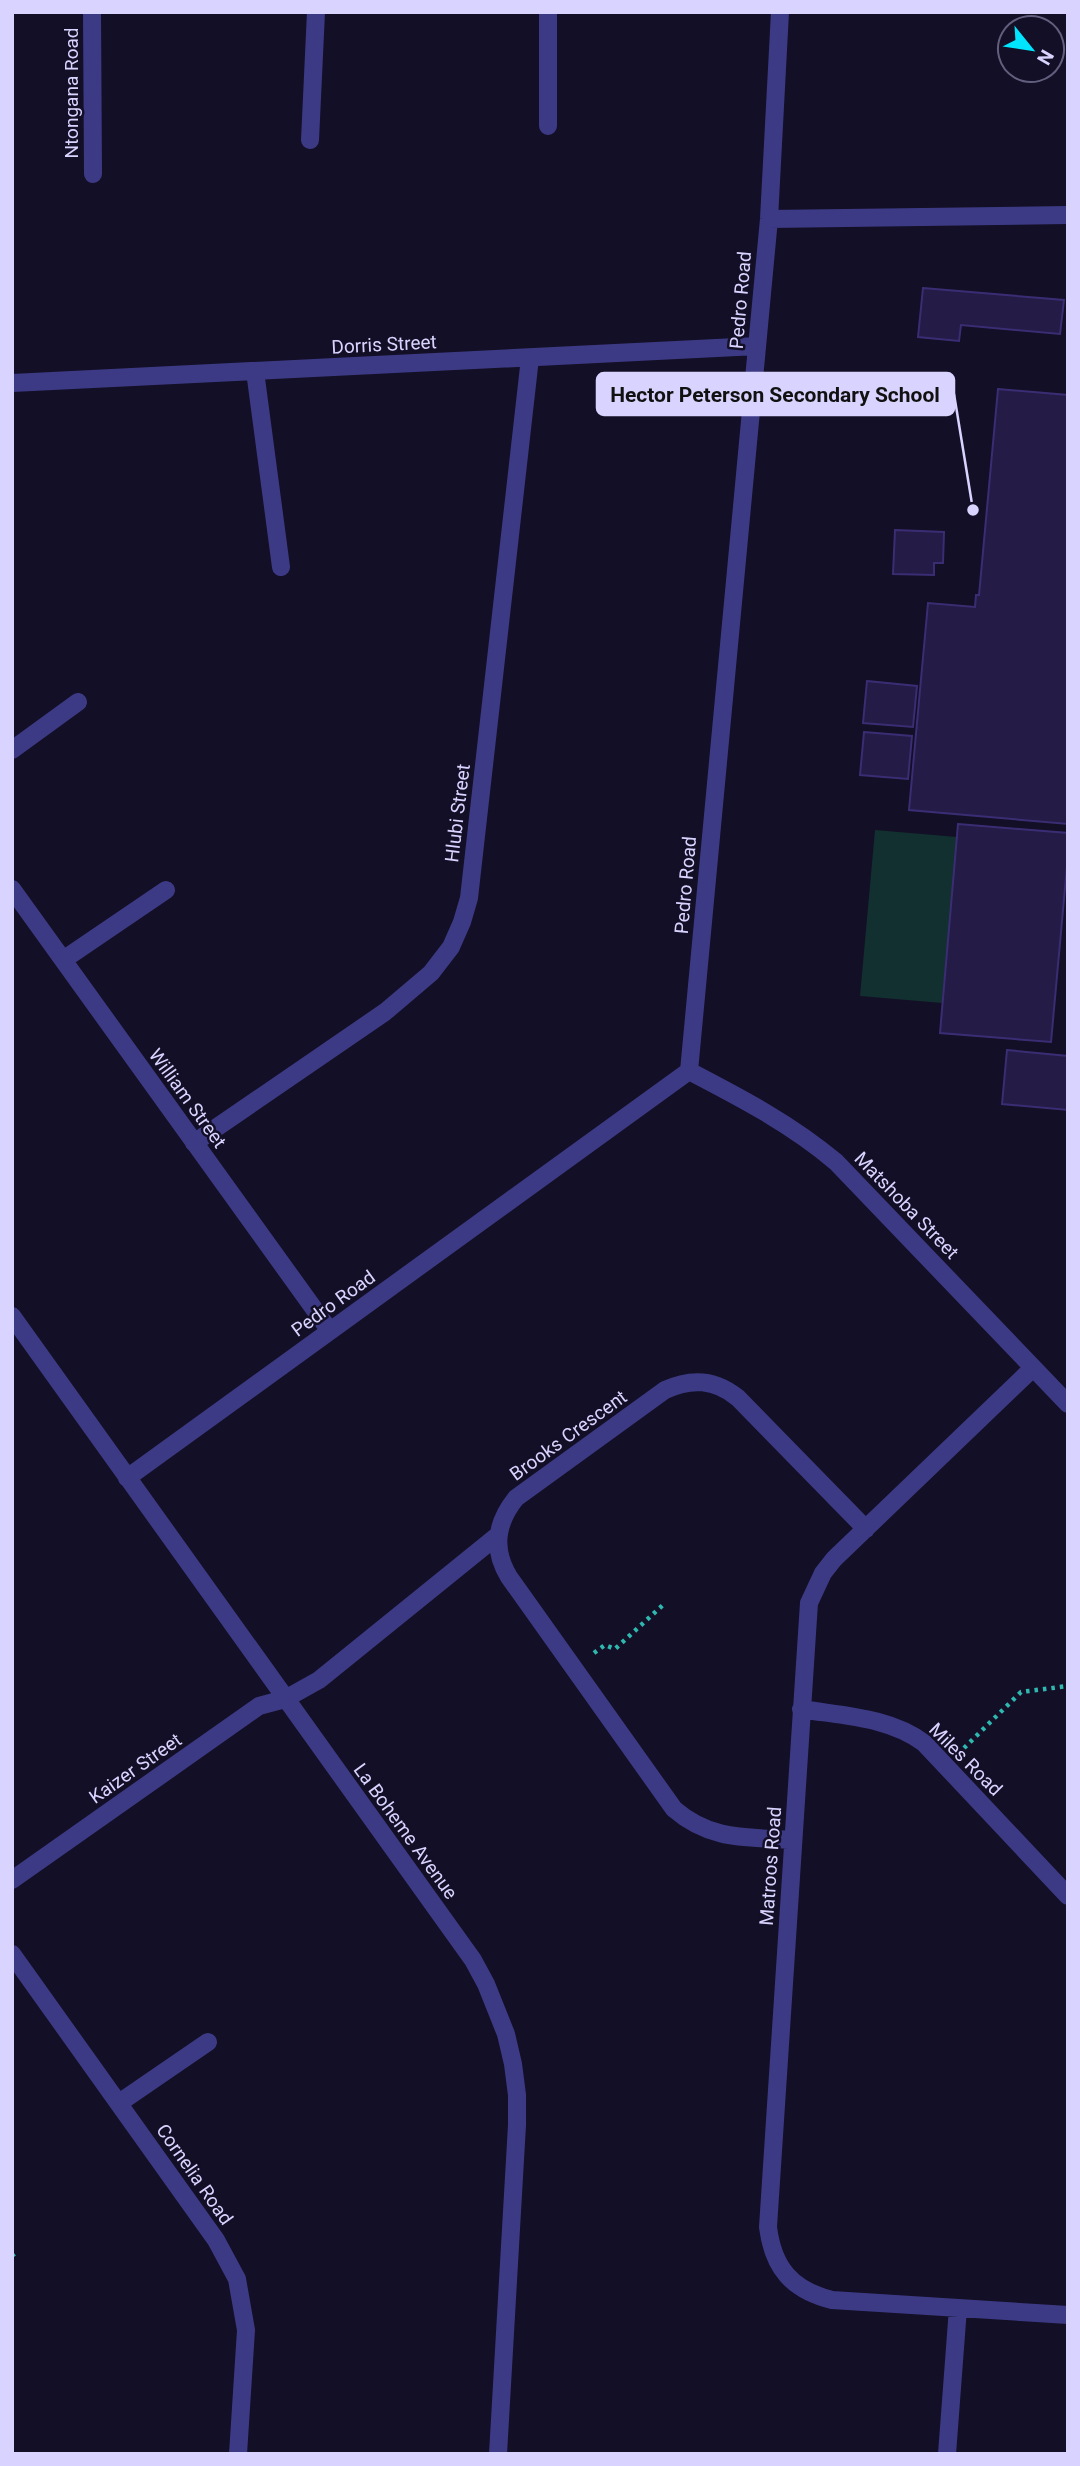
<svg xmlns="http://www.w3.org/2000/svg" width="1080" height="2466" font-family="Roboto,sans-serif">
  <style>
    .green { fill: #12302f }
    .building { fill: #241b47; stroke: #3b2d73; stroke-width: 2 }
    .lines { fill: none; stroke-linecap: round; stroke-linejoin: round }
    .path { stroke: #2fb8b0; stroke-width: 4.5; stroke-dasharray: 3.5 5; stroke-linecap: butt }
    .minor { stroke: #3d3a85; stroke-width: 18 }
    .labels { text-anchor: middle; stroke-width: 5; stroke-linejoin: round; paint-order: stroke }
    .street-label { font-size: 19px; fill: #d9d4ff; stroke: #130f26 }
    .leader { fill: none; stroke: #d9d4ff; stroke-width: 2.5 }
    .callout-dot { fill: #d9d4ff; stroke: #130f26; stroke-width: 2.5 }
    .callout { fill: #d9d4ff; stroke: #d9d4ff; stroke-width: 2.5 }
    .callout-label { font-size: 21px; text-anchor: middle; font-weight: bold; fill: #111 }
  </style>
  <rect width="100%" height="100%" fill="#130f26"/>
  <!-- green -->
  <path class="green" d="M 875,830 L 957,837 L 942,1003 L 860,996 Z"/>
  <!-- building -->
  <path class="building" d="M 923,288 L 1064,300 L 1060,334 L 961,325 L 959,341 L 918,337 Z
    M 998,389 L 1068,395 L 1068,824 L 909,810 L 928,603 L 975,607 L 976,595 L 979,595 Z
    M 895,530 L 944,532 L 943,563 L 934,563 L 934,575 L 893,574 Z
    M 867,681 L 917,686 L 913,727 L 863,723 Z
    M 864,732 L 912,736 L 908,779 L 860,775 Z
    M 958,824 L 1068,833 L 1068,855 L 1051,1042 L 940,1033 Z
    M 1007,1050 L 1068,1056 L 1068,1110 L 1002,1104 Z"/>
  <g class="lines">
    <!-- path -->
    <path class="path" d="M 594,1653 L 605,1645 L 615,1649 L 664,1604
      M 964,1748 L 1021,1692 L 1068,1686
      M 12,2254 L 15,2258"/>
    <!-- minor -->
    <path class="minor" d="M 92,12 L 93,174
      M 548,12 L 548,126
      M 310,140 L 316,12
      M 769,219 L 1068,215
      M 255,371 L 281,567
      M 12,383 L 757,346
      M 12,750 L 78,702
      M 12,889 L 330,1331
      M 63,960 L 166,890
      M 689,1071 C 741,1098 791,1124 836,1162 L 1068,1404
      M 194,1143 L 385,1012 L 431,973 L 451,947 L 462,922 L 469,898 L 530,358
      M 12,1316 L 473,1960 L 486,1984 L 506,2034 L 513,2064 L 517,2095 L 517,2125 L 498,2454
      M 1033,1368 L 834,1559 L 823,1573 L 809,1603 L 768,2227 C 773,2268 792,2290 832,2300 L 1068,2315
      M 127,1478 L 689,1071 L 769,219 L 780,12
      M 801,1709 C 843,1716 889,1717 924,1743 L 1068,1896
      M 793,1840 C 747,1837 711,1841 674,1809 L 509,1577 C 492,1549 496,1523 516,1498 L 665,1390 C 691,1378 715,1379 738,1398 L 866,1529
      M 12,1880 L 259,1706 L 285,1699 L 319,1680 L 497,1536
      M 12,1954 L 216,2240 L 237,2279 L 246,2330 L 238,2454
      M 119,2103 L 208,2042
      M 947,2454 L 958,2308"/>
  </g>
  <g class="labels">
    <!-- street labels -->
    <g class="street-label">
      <text transform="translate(71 93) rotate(-90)" y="7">Ntongana Road</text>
      <text transform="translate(740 300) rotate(-85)" y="7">Pedro Road</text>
      <text transform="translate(384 344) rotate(-3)" y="7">Dorris Street</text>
      <text transform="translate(457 813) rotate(-83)" y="7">Hlubi Street</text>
      <text transform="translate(685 885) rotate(-85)" y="7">Pedro Road</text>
      <text transform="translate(188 1098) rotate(54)" y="7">William Street</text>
      <text transform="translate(907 1205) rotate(46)" y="7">Matshoba Street</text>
      <text transform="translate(333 1303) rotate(-36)" y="7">Pedro Road</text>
      <text transform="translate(568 1435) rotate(-36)" y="7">Brooks Crescent</text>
      <text transform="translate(966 1759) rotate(45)" y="7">Miles Road</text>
      <text transform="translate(135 1768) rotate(-35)" y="7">Kaizer Street</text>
      <text transform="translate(406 1831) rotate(54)" y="7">La Boheme Avenue</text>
      <text transform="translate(770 1866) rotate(-86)" y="7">Matroos Road</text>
      <text transform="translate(195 2174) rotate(55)" y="7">Cornelia Road</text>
    </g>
  </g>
  <!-- callouts -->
  <path class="leader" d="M973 510L954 394"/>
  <circle class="callout-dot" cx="973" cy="510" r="7"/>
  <rect class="callout" x="597" y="373" width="357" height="42" rx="7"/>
  <g class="callout-label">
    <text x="775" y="402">Hector Peterson Secondary School</text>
  </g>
  <!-- border -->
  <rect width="1080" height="2466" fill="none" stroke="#d9d4ff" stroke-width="28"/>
  <!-- north arrow -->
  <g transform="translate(1031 49) rotate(120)"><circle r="33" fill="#130f26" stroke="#625e7d" stroke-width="2"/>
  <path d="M0-5L12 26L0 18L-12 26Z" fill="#00e5ff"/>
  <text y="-10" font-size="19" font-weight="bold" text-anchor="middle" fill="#d9d4ff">N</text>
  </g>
</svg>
